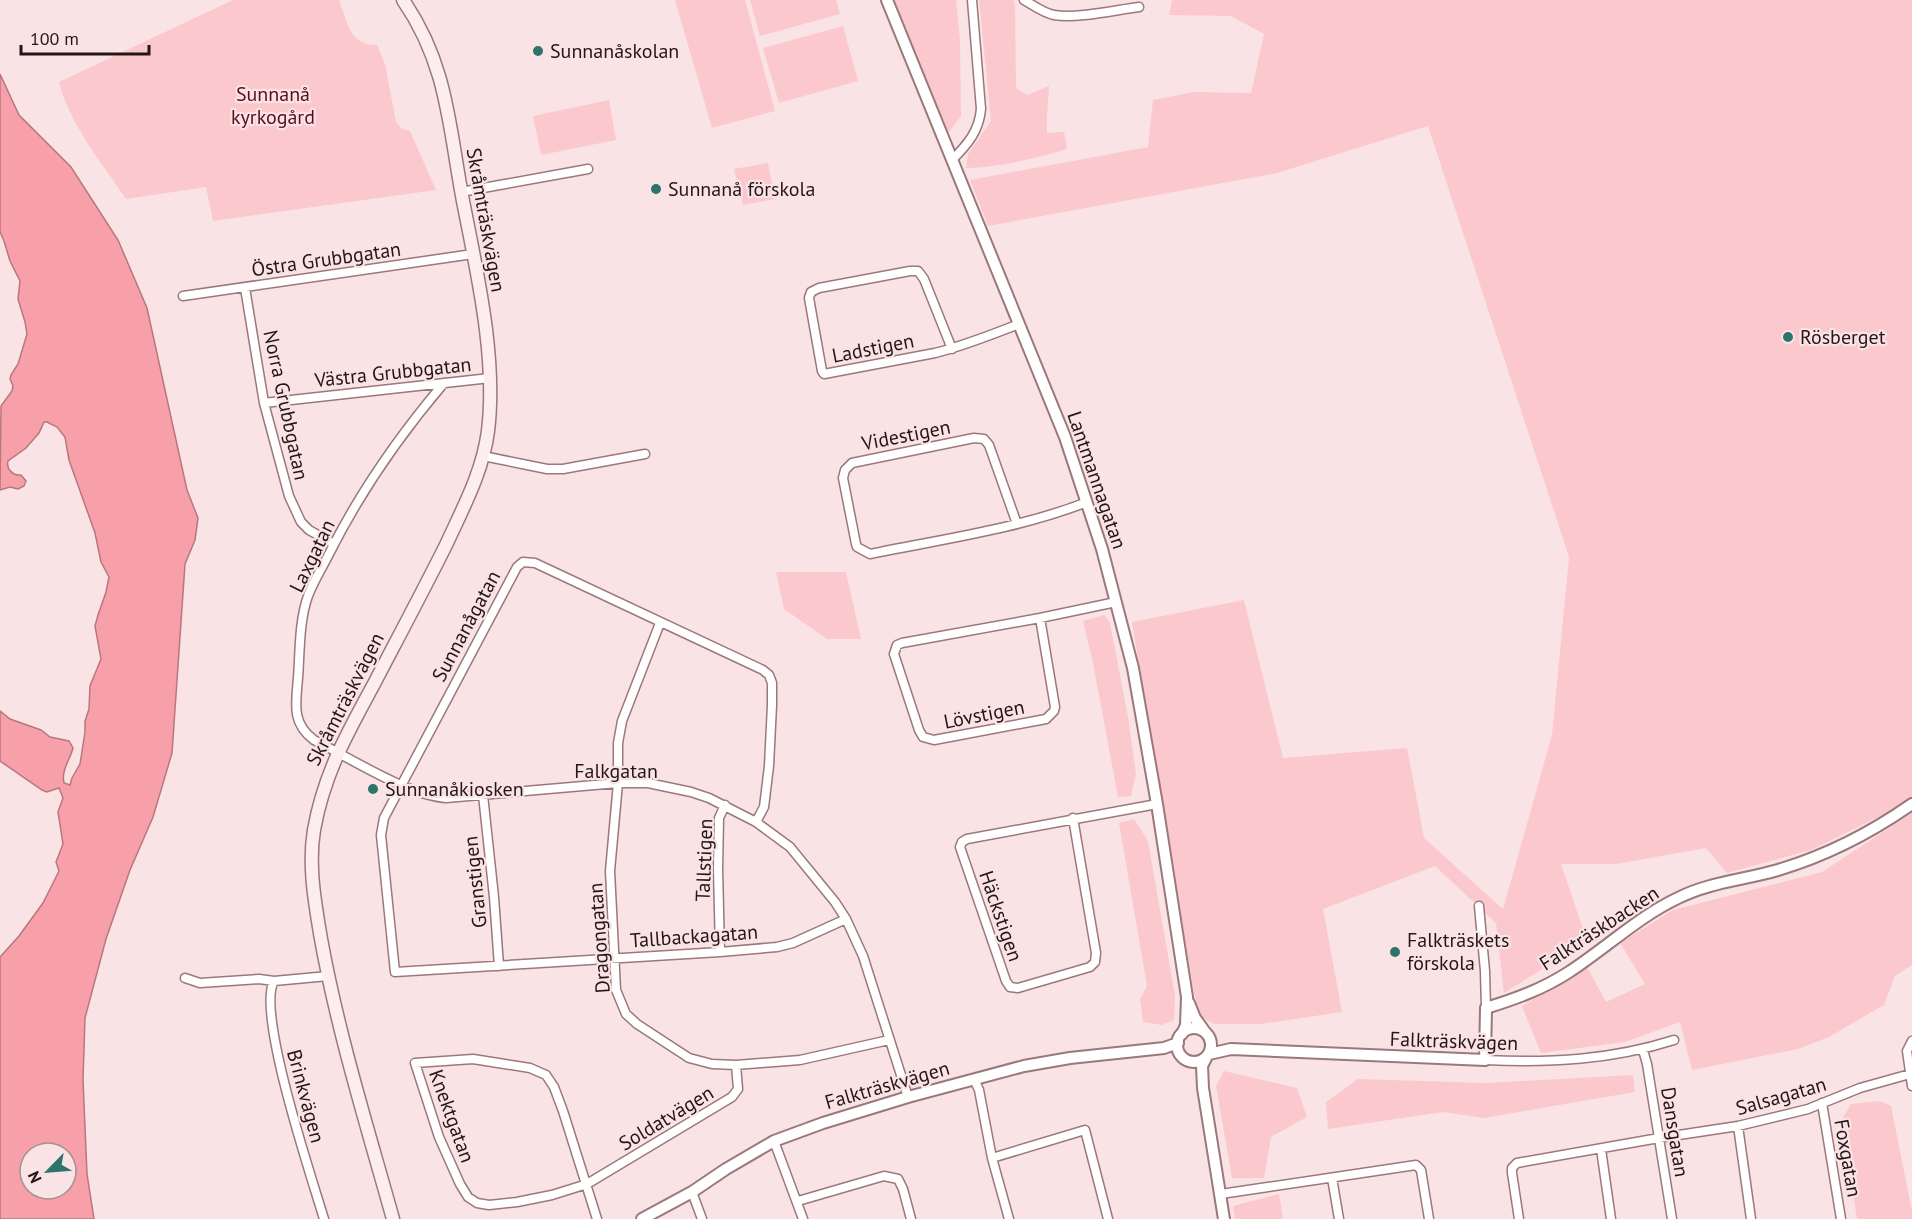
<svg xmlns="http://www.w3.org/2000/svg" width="1912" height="1219" font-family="'PT Sans',sans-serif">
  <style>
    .green { fill: #fbc9cd }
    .water { fill: #f7a0aa; stroke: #b8777e; stroke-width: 1.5; fill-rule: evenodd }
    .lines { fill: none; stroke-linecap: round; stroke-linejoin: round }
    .minor-casing { stroke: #9a787b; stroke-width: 11 }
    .tertiary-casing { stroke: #9a787b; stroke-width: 14 }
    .secondary-casing { stroke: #9a787b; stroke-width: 15 }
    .minor { stroke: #fff; stroke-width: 8 }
    .tertiary { stroke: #fff; stroke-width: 10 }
    .secondary { stroke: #feedee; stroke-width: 12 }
    .poi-dot { fill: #2d746b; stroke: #fae3e4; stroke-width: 2 }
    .labels { text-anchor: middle; stroke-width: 4.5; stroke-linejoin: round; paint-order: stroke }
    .poi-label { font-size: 20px; fill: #241618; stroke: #fae3e4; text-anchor: start }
    .park-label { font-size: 20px; fill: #580c20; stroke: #fae3e4 }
    .street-label { font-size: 20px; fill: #241618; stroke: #fae3e4 }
  </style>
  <rect width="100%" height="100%" fill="#fae3e4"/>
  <!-- green -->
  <path class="green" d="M 233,0 L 339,0 C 347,20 349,46 377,45 L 385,64 L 396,122 L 402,129 L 410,131 L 436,190 L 213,221 L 206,187 L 126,199 C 102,163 70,125 59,82 Z
    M 675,0 L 745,0 L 775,111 L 712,128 Z
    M 750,0 L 836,0 L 840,14 L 760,36 Z
    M 892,0 L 956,0 L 960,39 L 961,116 L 949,132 L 942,124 Z
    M 979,0 L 1013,0 L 1015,4 L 1016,88 L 1027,95 L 1049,86 L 1047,116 L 1047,133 L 1064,132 L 1067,149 C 1034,159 1000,167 966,168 L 968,154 L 991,121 Z
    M 1172,0 L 1912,0 L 1912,797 L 1893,810 L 1811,850 L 1727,873 L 1706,848 L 1616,864 L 1561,864 L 1587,941 L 1504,993 L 1496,923 L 1435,866 L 1323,909 L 1342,1012 L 1261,1024 L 1214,1024 L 1203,1018 L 1197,1010 L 1132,622 L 1244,600 L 1283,758 L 1407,748 L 1424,838 L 1503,909 L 1552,735 L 1569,557 L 1428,126 L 1277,173 L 988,226 L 970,180 L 1148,147 L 1153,100 L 1194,92 L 1251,93 L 1264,34 L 1231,16 L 1169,15 Z
    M 843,26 L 858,81 L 779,103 L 763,48 Z
    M 609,100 L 616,140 L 541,155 L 533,116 Z
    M 768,163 L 775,199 L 743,205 L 734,169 Z
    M 776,572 L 846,572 L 861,639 L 827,639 L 784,609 Z
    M 1104,615 L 1110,623 L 1128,717 L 1136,774 L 1131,796 L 1118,797 L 1093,663 L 1083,621 Z
    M 1912,813 L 1912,965 L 1895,976 L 1884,1005 L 1829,1037 L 1798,1049 L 1692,1070 L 1680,1022 L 1625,1042 L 1541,1053 L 1522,1006 L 1587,967 L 1606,1002 L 1645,984 L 1620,943 L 1673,910 L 1822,872 Z
    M 1134,819 L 1148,841 L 1175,996 L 1174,1020 L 1162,1025 L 1143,1022 L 1140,999 L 1147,986 L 1119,823 Z
    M 1224,1071 L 1297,1088 L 1307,1117 L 1271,1137 L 1264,1178 L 1232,1178 L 1216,1086 Z
    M 1633,1075 L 1635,1092 L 1484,1118 L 1443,1112 L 1328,1129 L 1326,1102 L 1358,1079 L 1486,1083 Z
    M 1880,1101 L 1891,1106 L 1912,1211 L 1912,1219 L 1857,1219 L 1842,1119 L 1851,1104 Z
    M 1279,1194 L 1283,1219 L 1235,1219 L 1233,1206 Z"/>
  <!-- water -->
  <path class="water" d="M 0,74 L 19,115 L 71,167 L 118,240 L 147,308 L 187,490 L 198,518 L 195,540 L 185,564 L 172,753 L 153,817 L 130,870 L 106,939 L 85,1018 L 83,1080 L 87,1174 L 94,1219 L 0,1219 L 0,957 L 19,936 L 43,903 L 59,871 L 56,862 L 63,844 L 58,812 L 63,798 L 59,788 L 47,792 L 42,790 L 0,761 L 0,711 L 10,719 L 41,730 L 50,737 L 69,741 L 73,748 C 70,760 61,770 64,783 L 70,785 L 72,778 L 80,764 L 85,732 L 85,721 L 89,709 L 90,686 L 101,659 L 95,626 L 98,615 L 106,592 L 109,577 L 101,562 L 95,533 L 69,460 L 65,437 L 57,427 L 47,422 L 44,422 L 39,433 L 26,448 L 8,461 C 6,469 13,476 21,475 L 26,481 L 24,486 L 18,489 L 10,487 L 0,490 L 1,406 L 12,391 L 13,386 L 10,379 L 11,375 L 18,364 L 27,334 L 25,322 L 18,299 L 20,281 L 10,261 L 4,241 L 0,232 ZM 30,1153 L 66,1153 L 66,1189 L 30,1189 Z"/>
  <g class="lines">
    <!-- minor casing -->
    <g class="minor-casing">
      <path id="minor" d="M 1024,0 C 1033,5 1043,13 1054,15 C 1077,19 1115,10 1139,7
        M 952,160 C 968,144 979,131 981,109 L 972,0
        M 461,192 L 588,169
        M 245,288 L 264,403 L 289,496 L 301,522 L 309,530 L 334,544
        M 183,296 L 473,254
        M 952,349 L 924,279 L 918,271 L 910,271 L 819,288 L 811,292 L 809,298 L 822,371 L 824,374 L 935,353 C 963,346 991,335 1019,324
        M 444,383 C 399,436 360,492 329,554 C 322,568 313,582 308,596 C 299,621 300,651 298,678 C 296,703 291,723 314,740 C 350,758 407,795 446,798 L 618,783 L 648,783 L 691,792 L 709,798 L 756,822 L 790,847 L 835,902 L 846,919 L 863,956 L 908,1097
        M 264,403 L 490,378
        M 483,456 L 547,469 L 563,469 L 645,454
        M 1017,524 L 989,445 L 984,439 L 974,438 L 852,463 L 845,470 L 843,478 L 856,544 L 857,547 L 870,554 C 943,539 1018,529 1087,502
        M 1040,618 L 1055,707 L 1054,711 L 1046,719 L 934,740 L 923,737 L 919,730 L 894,654 L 897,645 L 902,643 L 1040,618 L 1116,602
        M 660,623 L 622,721 L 618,743 L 618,783 L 610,871 L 616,990 L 626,1014 L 637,1024 L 689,1058 L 712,1064 L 736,1065 L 800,1060 L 889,1040
        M 483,795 L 494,897 L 499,966
        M 1073,818 L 1096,953 L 1095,962 L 1090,967 L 1018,988 L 1010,987 L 1006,981 L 960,847 L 962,842 L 967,839 L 1157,804
        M 756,822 L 764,807 L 769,766 L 772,705 L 772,683 L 769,675 L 763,670 L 535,563 L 523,562 L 517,567 L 384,818 L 381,835 L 395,972 L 720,952 L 777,947 L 793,943 L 846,919
        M 1479,906 L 1485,971 L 1486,1008
        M 720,952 L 718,869 L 719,818 L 725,805
        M 185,978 L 200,983 L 259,979 L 274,981
        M 1912,1041 L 1907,1051 L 1912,1086
        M 1643,1050 L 1647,1064 L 1672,1219
        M 1485,1060 C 1551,1063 1611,1060 1674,1040
        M 974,1079 L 979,1090 L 992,1158 L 1009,1219
        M 1822,1103 L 1841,1219
        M 1738,1126 L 1751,1219
        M 774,1141 L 803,1219
        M 1601,1149 L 1611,1219
        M 992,1158 L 1085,1130 L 1108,1219
        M 1332,1178 L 1339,1219
        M 692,1192 L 702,1219
        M 1221,1194 L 1416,1165 L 1421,1170 L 1429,1219
        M 798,1201 L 884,1176 L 898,1179 L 903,1189 L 911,1219
        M 324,1219 C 312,1179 256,1012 274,981 L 328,976
        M 597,1219 L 563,1111 L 554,1087 L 546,1075 L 530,1068 L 473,1059 L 415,1063 L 439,1137 L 460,1184 L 468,1197 L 477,1203 L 489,1205 L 517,1202 L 552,1195 L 587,1184 L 732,1097 L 738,1089 L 736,1065
        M 1519,1219 L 1512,1173 L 1512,1168 L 1517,1163 L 1659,1138 L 1738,1126 L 1808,1109 L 1860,1088 L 1910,1074"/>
    </g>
    <!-- tertiary casing -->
    <g class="tertiary-casing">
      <path id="tertiary" d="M 887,0 L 1065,437 L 1102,549 L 1133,668 L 1157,804 L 1187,997 L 1186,1025 L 1182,1034
        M 1189,1003 L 1195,1018 L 1205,1032
        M1177 1045a17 17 0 1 1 34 0a17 17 0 1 1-34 0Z
        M 1209,1054 L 1231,1049 L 1485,1060 L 1486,1008 C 1515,999 1543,989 1569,972 C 1606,948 1638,917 1678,898 C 1710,882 1744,880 1778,870 C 1825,856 1872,832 1912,804
        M 1206,1058 L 1202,1066 L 1203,1088 L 1224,1219
        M 642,1219 L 692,1192 L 726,1169 L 774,1141 L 823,1123 L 908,1097 L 1024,1066 L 1070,1058 L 1164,1048 L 1178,1043"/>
    </g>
    <!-- secondary casing -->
    <g class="secondary-casing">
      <path id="secondary" d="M 393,1219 C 367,1126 338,1033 321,939 C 315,903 308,866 314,830 C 324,773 348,732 375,682 C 399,636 423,591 446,545 C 463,508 483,471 488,431 C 497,358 477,273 463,201 C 449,128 448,65 403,0"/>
    </g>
    <!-- minor -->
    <use href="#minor" class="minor"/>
    <!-- tertiary -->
    <use href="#tertiary" class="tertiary"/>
    <!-- secondary -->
    <use href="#secondary" class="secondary"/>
  </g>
  <!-- markers -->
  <g class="poi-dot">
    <circle cx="538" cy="51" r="6"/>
    <circle cx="656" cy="189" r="6"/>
    <circle cx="1788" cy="337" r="6"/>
    <circle cx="373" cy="789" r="6"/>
    <circle cx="1395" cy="952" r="6"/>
  </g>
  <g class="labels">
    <!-- poi labels -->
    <g class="poi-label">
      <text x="550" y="58">Sunnanåskolan</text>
      <text x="668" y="196">Sunnanå förskola</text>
      <text x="1800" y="344">Rösberget</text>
      <text x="385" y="796">Sunnanåkiosken</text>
      <text x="1407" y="947">Falkträskets<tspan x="1407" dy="23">förskola</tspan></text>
    </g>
    <!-- park labels -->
    <g class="park-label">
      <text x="273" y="101">Sunnanå<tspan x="273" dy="23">kyrkogård</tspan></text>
    </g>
    <!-- street labels -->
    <g class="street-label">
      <text transform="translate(486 220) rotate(80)" y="7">Skråmträskvägen</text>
      <text transform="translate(326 259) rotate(-8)" y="7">Östra Grubbgatan</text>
      <text transform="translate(873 348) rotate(-11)" y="7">Ladstigen</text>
      <text transform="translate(393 372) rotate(-6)" y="7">Västra Grubbgatan</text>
      <text transform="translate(286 405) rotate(78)" y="7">Norra Grubbgatan</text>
      <text transform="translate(906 435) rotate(-11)" y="7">Videstigen</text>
      <text transform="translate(1097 480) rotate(71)" y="7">Lantmannagatan</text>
      <text transform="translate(312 556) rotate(-64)" y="7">Laxgatan</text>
      <text transform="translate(466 626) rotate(-62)" y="7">Sunnanågatan</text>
      <text transform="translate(345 699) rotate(-63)" y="7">Skråmträskvägen</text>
      <text transform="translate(984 714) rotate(-11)" y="7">Lövstigen</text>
      <text x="616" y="778">Falkgatan</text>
      <text transform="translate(704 860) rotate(-88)" y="7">Tallstigen</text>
      <text transform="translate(475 882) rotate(-96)" y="7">Granstigen</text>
      <text transform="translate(1001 916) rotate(71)" y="7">Häckstigen</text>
      <text transform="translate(1599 928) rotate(-33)" y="7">Falkträskbacken</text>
      <text transform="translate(694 936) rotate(-4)" y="7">Tallbackagatan</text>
      <text transform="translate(599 938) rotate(-94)" y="7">Dragongatan</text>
      <text transform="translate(1454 1041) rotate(2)" y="7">Falkträskvägen</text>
      <text transform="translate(887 1085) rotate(-16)" y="7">Falkträskvägen</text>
      <text transform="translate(306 1096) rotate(75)" y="7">Brinkvägen</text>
      <text transform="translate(1781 1096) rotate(-16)" y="7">Salsagatan</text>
      <text transform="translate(452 1116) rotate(70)" y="7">Knektgatan</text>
      <text transform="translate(666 1118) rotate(-31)" y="7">Soldatvägen</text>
      <text transform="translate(1675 1132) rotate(81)" y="7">Dansgatan</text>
      <text transform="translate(1848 1158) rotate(80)" y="7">Foxgatan</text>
    </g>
  </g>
  <!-- north arrow -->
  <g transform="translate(48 1171) rotate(245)"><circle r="28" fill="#fae3e4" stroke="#a49192" stroke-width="1.5"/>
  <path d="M0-4.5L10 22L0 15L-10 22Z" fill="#2d746b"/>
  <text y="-9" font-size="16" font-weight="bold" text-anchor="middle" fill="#241618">N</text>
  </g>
  <!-- scale -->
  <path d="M21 45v9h128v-9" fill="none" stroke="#241618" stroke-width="3"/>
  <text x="30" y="45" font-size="18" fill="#241618" stroke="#fae3e4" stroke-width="4.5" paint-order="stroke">100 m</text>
</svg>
